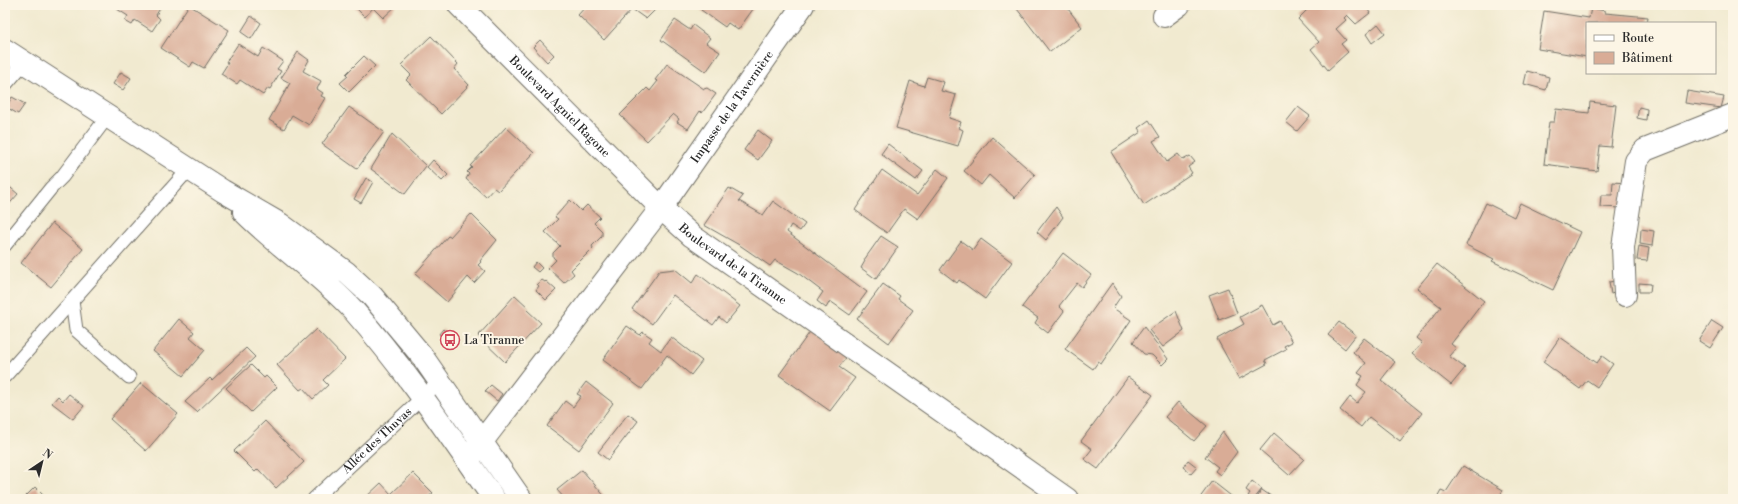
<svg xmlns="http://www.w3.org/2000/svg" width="1738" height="504" font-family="'Libre Bodoni',serif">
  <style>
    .building { fill: #d9ac96 }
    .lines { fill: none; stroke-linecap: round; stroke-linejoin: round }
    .service-casing { stroke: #706e65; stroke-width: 15 }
    .minor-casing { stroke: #706e65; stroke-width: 24 }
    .secondary-casing { stroke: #706e65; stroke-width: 24 }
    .service { stroke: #fff; stroke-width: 13 }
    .minor { stroke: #fff; stroke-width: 22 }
    .secondary { stroke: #fff; stroke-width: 22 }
    .labels { text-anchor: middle; stroke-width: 4; stroke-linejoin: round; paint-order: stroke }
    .street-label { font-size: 12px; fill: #2b2b2b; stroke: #fcf5e5 }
    .poi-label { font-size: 12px; fill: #2b2b2b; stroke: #fcf5e5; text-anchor: start }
  </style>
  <rect width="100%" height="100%" fill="#fcf5e5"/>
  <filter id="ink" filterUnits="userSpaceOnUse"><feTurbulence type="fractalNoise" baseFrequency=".025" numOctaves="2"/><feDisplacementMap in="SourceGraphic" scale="8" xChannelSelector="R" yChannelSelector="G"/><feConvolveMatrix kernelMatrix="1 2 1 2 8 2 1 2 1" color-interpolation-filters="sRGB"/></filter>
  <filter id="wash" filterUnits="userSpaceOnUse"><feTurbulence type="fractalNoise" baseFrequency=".012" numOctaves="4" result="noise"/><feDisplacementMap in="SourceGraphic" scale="16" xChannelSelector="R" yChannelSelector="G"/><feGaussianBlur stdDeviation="0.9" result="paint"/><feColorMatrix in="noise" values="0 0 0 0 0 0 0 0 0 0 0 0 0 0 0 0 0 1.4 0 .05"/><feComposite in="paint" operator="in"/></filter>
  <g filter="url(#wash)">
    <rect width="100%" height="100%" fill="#f1ead0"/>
    <g id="blocks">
      <!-- building -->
      <path class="building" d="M 119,5 L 162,5 L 156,15 L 160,19 L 152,31 L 135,20 L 132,25 L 125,21 L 128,16 L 117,9 Z
        M 189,5 L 229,30 L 204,68 L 193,62 L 190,67 L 161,48 Z
        M 353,5 L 397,5 L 383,18 L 373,8 L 365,17 Z
        M 587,5 L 660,5 L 646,19 L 632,9 L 604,40 L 578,15 Z
        M 704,5 L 756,5 L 738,30 L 728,23 L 725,27 L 701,10 Z
        M 1014,5 L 1065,5 L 1082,27 L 1050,52 Z
        M 1312,5 L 1365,5 L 1370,13 L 1356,24 L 1347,15 L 1344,18 L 1346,20 L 1336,29 L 1346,40 L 1341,44 L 1348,52 L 1328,70 L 1311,49 L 1319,42 L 1298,19 Z
        M 1591,8 L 1605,11 L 1605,13 L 1648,17 L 1647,23 L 1587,23 L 1587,57 L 1538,49 L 1544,11 L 1589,18 Z
        M 251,16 L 261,23 L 251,39 L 241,32 Z
        M 675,20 L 690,30 L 693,25 L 710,38 L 706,43 L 720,52 L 706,72 L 661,40 Z
        M 1378,24 L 1385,33 L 1372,43 L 1366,34 Z
        M 431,36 L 458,64 L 454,69 L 469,85 L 441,114 L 406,80 L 411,75 L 401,65 Z
        M 540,40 L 554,55 L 547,62 L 533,47 Z
        M 238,44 L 258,57 L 263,48 L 283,61 L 277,69 L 281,71 L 270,89 L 268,88 L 263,95 L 240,80 L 237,84 L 221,74 L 228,63 L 226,62 Z
        M 298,52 L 309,60 L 303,71 L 321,81 L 317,89 L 323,93 L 321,96 L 325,98 L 309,125 L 292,115 L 284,129 L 269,120 L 290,83 L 281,78 Z
        M 364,56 L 375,66 L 349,92 L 340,83 L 348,76 L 346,74 Z
        M 667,64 L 704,89 L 707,88 L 716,94 L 702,113 L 700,111 L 688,129 L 677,122 L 679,119 L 673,114 L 647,141 L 620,115 L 647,88 L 650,91 L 658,81 L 655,80 Z
        M 1527,71 L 1549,77 L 1546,90 L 1524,84 Z
        M 121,72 L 131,78 L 123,90 L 113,84 Z
        M 927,77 L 944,82 L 941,91 L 956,95 L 949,118 L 961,122 L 959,128 L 963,130 L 958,146 L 896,128 L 910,81 L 924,86 Z
        M 1687,91 L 1724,97 L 1721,108 L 1685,103 Z
        M 12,97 L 25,104 L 18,114 L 6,107 Z
        M 1590,102 L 1616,105 L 1611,147 L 1600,146 L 1597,171 L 1544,164 L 1549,122 L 1554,122 L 1556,109 L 1589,113 Z
        M 349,107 L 384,132 L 357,169 L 322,144 Z
        M 1298,107 L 1310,116 L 1297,131 L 1286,122 Z
        M 1639,107 L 1647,109 L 1646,120 L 1637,118 Z
        M 1149,120 L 1160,137 L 1153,141 L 1167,162 L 1178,154 L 1183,160 L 1190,156 L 1195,162 L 1188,167 L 1192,173 L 1144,205 L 1111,152 L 1141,132 L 1138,128 Z
        M 506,127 L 534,153 L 498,191 L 494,188 L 486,197 L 466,179 L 469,174 L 467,172 L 472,167 L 470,166 Z
        M 758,130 L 772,141 L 758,160 L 744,150 Z
        M 392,134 L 426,166 L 405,194 L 371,169 Z
        M 992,137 L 1035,175 L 1015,198 L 989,175 L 981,185 L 964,171 Z
        M 888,144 L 923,171 L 916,180 L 881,154 Z
        M 433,160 L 448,175 L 442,181 L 427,167 Z
        M 937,169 L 948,178 L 918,219 L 904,209 L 887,233 L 855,210 L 882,170 L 917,195 Z
        M 366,178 L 373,182 L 361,203 L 354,199 Z
        M 1613,182 L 1625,183 L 1622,208 L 1600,207 L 1601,195 L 1612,195 Z
        M 5,183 L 18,194 L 5,209 Z
        M 729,188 L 743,196 L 739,201 L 763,215 L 773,201 L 805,224 L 800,231 L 791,225 L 787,232 L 867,292 L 850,315 L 830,301 L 826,308 L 817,301 L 823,292 L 798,273 L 775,260 L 770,266 L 741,246 L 704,225 Z
        M 570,200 L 581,211 L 587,205 L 600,217 L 594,223 L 602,231 L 602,236 L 592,246 L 593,248 L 571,270 L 574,274 L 564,283 L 548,268 L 556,260 L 553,257 L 553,253 L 560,246 L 545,232 L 558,219 L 555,217 Z
        M 1486,203 L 1514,217 L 1520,203 L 1580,232 L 1553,290 L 1492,261 L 1494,259 L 1466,245 Z
        M 1056,207 L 1063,217 L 1046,240 L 1037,232 Z
        M 471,214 L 497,240 L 480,261 L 481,262 L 478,265 L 485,271 L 474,283 L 468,277 L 447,302 L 415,274 L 448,236 L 450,237 Z
        M 52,223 L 83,249 L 51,287 L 21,263 Z
        M 1641,229 L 1654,231 L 1652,246 L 1640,244 Z
        M 881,236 L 898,247 L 876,279 L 861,268 L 865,261 L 864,260 Z
        M 981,239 L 1012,262 L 985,299 L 959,280 L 957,283 L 940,270 L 961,241 L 973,250 Z
        M 1639,246 L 1649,248 L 1647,261 L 1637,260 Z
        M 1063,253 L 1091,275 L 1082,287 L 1077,283 L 1059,306 L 1064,311 L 1048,333 L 1035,323 L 1038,318 L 1022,307 Z
        M 536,262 L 542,268 L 538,272 L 532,267 Z
        M 1437,264 L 1484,301 L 1451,344 L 1456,348 L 1449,356 L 1465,368 L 1451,385 L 1412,354 L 1422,343 L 1416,338 L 1441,307 L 1417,288 Z
        M 675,269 L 692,283 L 698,274 L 740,306 L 726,323 L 719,317 L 713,325 L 673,295 L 652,324 L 632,309 L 659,271 Z
        M 542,280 L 545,282 L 546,281 L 556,290 L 546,300 L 536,290 L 539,286 L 537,284 Z
        M 1615,281 L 1614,293 L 1611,294 L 1609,282 Z
        M 1112,283 L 1121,296 L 1113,308 L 1131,320 L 1101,364 L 1098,362 L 1093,369 L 1065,349 Z
        M 1639,283 L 1651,284 L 1650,292 L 1639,292 Z
        M 883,284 L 900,296 L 898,299 L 913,310 L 889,343 L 857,319 Z
        M 1228,288 L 1237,313 L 1219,320 L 1209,295 Z
        M 515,295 L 529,308 L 527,310 L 541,323 L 505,362 L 478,336 Z
        M 1262,305 L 1273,325 L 1280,321 L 1292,342 L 1284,346 L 1286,349 L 1265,360 L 1267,364 L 1239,379 L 1217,339 L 1244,324 L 1240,317 Z
        M 1176,311 L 1184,331 L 1163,347 L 1149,330 Z
        M 179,319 L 194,332 L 190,337 L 205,350 L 183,376 L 153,351 Z
        M 1712,321 L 1723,328 L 1710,348 L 1699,341 Z
        M 1339,322 L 1356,335 L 1345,349 L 1328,335 Z
        M 627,326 L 640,335 L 643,332 L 652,338 L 649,342 L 661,351 L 671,337 L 702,361 L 691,375 L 667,355 L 642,389 L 603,360 Z
        M 1144,327 L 1168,359 L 1162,365 L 1152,355 L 1144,354 L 1133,342 Z
        M 316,329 L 345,359 L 323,380 L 328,385 L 313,399 L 303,388 L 300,390 L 277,365 Z
        M 443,329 L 455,340 L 451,345 L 439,334 Z
        M 812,329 L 848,355 L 839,367 L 855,378 L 830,411 L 779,375 Z
        M 1560,337 L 1597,363 L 1602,356 L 1613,364 L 1597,387 L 1587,380 L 1580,389 L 1543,362 Z
        M 1364,338 L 1395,362 L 1381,380 L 1422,413 L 1400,441 L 1369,417 L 1361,427 L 1340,410 L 1350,397 L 1357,403 L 1366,392 L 1357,385 L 1363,376 L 1358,373 L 1366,363 L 1353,352 Z
        M 246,348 L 255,357 L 197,412 L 185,402 L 210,378 L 212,380 Z
        M 251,365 L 264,378 L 266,376 L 277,387 L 251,412 L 226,388 Z
        M 1128,377 L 1153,395 L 1098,469 L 1084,459 L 1092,449 L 1081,441 Z
        M 586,382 L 613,403 L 579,450 L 547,426 L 565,401 L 573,407 L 581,396 L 577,394 Z
        M 141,383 L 178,414 L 146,451 L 110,419 Z
        M 491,385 L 502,394 L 497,401 L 485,391 Z
        M 69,394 L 84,406 L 73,419 L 52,403 L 58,396 L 63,401 Z
        M 1178,402 L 1207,426 L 1194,441 L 1165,417 Z
        M 628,414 L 638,421 L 608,460 L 598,452 Z
        M 265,421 L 304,462 L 276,488 L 258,469 L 255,472 L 234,451 Z
        M 1223,432 L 1237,452 L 1220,475 L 1215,471 L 1218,467 L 1205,457 Z
        M 1274,433 L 1304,459 L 1289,475 L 1260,450 Z
        M 1188,460 L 1197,467 L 1191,474 L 1183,467 Z
        M 1463,466 L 1503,490 L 1498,499 L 1436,499 L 1441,490 L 1446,492 Z
        M 582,470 L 607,499 L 565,499 L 557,490 Z
        M 413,473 L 433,493 L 426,499 L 364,499 L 381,483 L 391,494 Z
        M 1212,481 L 1235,499 L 1199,499 Z
        M 1252,481 L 1262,489 L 1254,499 L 1248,496 L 1250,493 L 1246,490 Z
        M 35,487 L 47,499 L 23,499 Z
        M 1262,490 L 1272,497 L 1270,499 L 1256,499 Z"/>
    </g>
  </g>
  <g filter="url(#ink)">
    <use href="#blocks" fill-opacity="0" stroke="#706e65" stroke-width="1"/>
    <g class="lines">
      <!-- service casing -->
      <g class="service-casing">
        <g id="service">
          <path d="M 5,85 L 24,63"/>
          <path d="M 5,245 L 51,188 L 62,177 L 108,116"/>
          <path d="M 72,301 L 76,330 L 129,377"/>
          <path d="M 5,376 L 189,169"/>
          <path id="s1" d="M 314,499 L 440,381"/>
        </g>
      </g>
      <!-- minor casing -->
      <g class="minor-casing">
        <g id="minor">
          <path id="s2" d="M 459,5 L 661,208 L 803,5"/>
          <path d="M 1164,16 L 1179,5"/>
          <path d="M 1625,295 L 1623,247 L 1636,161 L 1645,150 L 1733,115"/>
          <path id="s3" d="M 470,457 L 661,208 L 692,236 L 1067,499"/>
        </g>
      </g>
      <!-- secondary casing -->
      <g class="secondary-casing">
        <path id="secondary" d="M 5,50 L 223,191 L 280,224 L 347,273 L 372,296 L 422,356 L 521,499
          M 244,212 C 279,247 321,275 354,311 C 406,370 449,435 494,499"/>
      </g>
      <!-- service -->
      <use href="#service" class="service"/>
      <!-- minor -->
      <use href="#minor" class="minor"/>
      <!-- secondary -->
      <use href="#secondary" class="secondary"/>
    </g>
  </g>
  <!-- icons -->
  <defs>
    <g id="bus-ring" transform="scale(1)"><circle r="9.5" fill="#fcf5e5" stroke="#d1495b" stroke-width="1.5"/><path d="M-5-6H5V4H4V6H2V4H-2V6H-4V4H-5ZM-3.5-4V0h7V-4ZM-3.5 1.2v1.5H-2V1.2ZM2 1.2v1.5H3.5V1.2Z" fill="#d1495b"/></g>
  </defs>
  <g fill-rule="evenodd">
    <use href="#bus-ring" x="450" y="340"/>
  </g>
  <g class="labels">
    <!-- street labels -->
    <g class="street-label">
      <text dy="4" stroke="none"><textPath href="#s2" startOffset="143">Boulevard Agniel Ragone</textPath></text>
      <text dy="4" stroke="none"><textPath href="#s2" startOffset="410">Impasse de la Tavernière</textPath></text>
      <text dy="4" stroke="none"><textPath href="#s3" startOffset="405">Boulevard de la Tiranne</textPath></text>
      <text dy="4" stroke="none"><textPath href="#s1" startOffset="86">Allée des Thuyas</textPath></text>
    </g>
    <!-- poi labels -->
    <g class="poi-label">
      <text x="464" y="344">La Tiranne</text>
    </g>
  </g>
  <!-- margin -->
  <rect width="1738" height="504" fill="none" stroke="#fcf5e5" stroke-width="20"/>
  <!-- legend -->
  <rect x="1586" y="22" width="130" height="52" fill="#fcf5e5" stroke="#a8a49b"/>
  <rect x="1594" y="35" width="20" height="6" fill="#ffffff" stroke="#a8a49b"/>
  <text x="1622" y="42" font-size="12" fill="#2b2b2b">Route</text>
  <rect x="1594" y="52" width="20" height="12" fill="#d9ac96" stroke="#a8a49b"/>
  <text x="1622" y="62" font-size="12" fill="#2b2b2b">Bâtiment</text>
  <!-- north arrow -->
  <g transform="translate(42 462) rotate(35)" stroke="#fcf5e5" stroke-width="3" paint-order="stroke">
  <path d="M0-3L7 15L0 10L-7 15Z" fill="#2b2b2b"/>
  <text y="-6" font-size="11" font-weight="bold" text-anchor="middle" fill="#2b2b2b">N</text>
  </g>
</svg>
